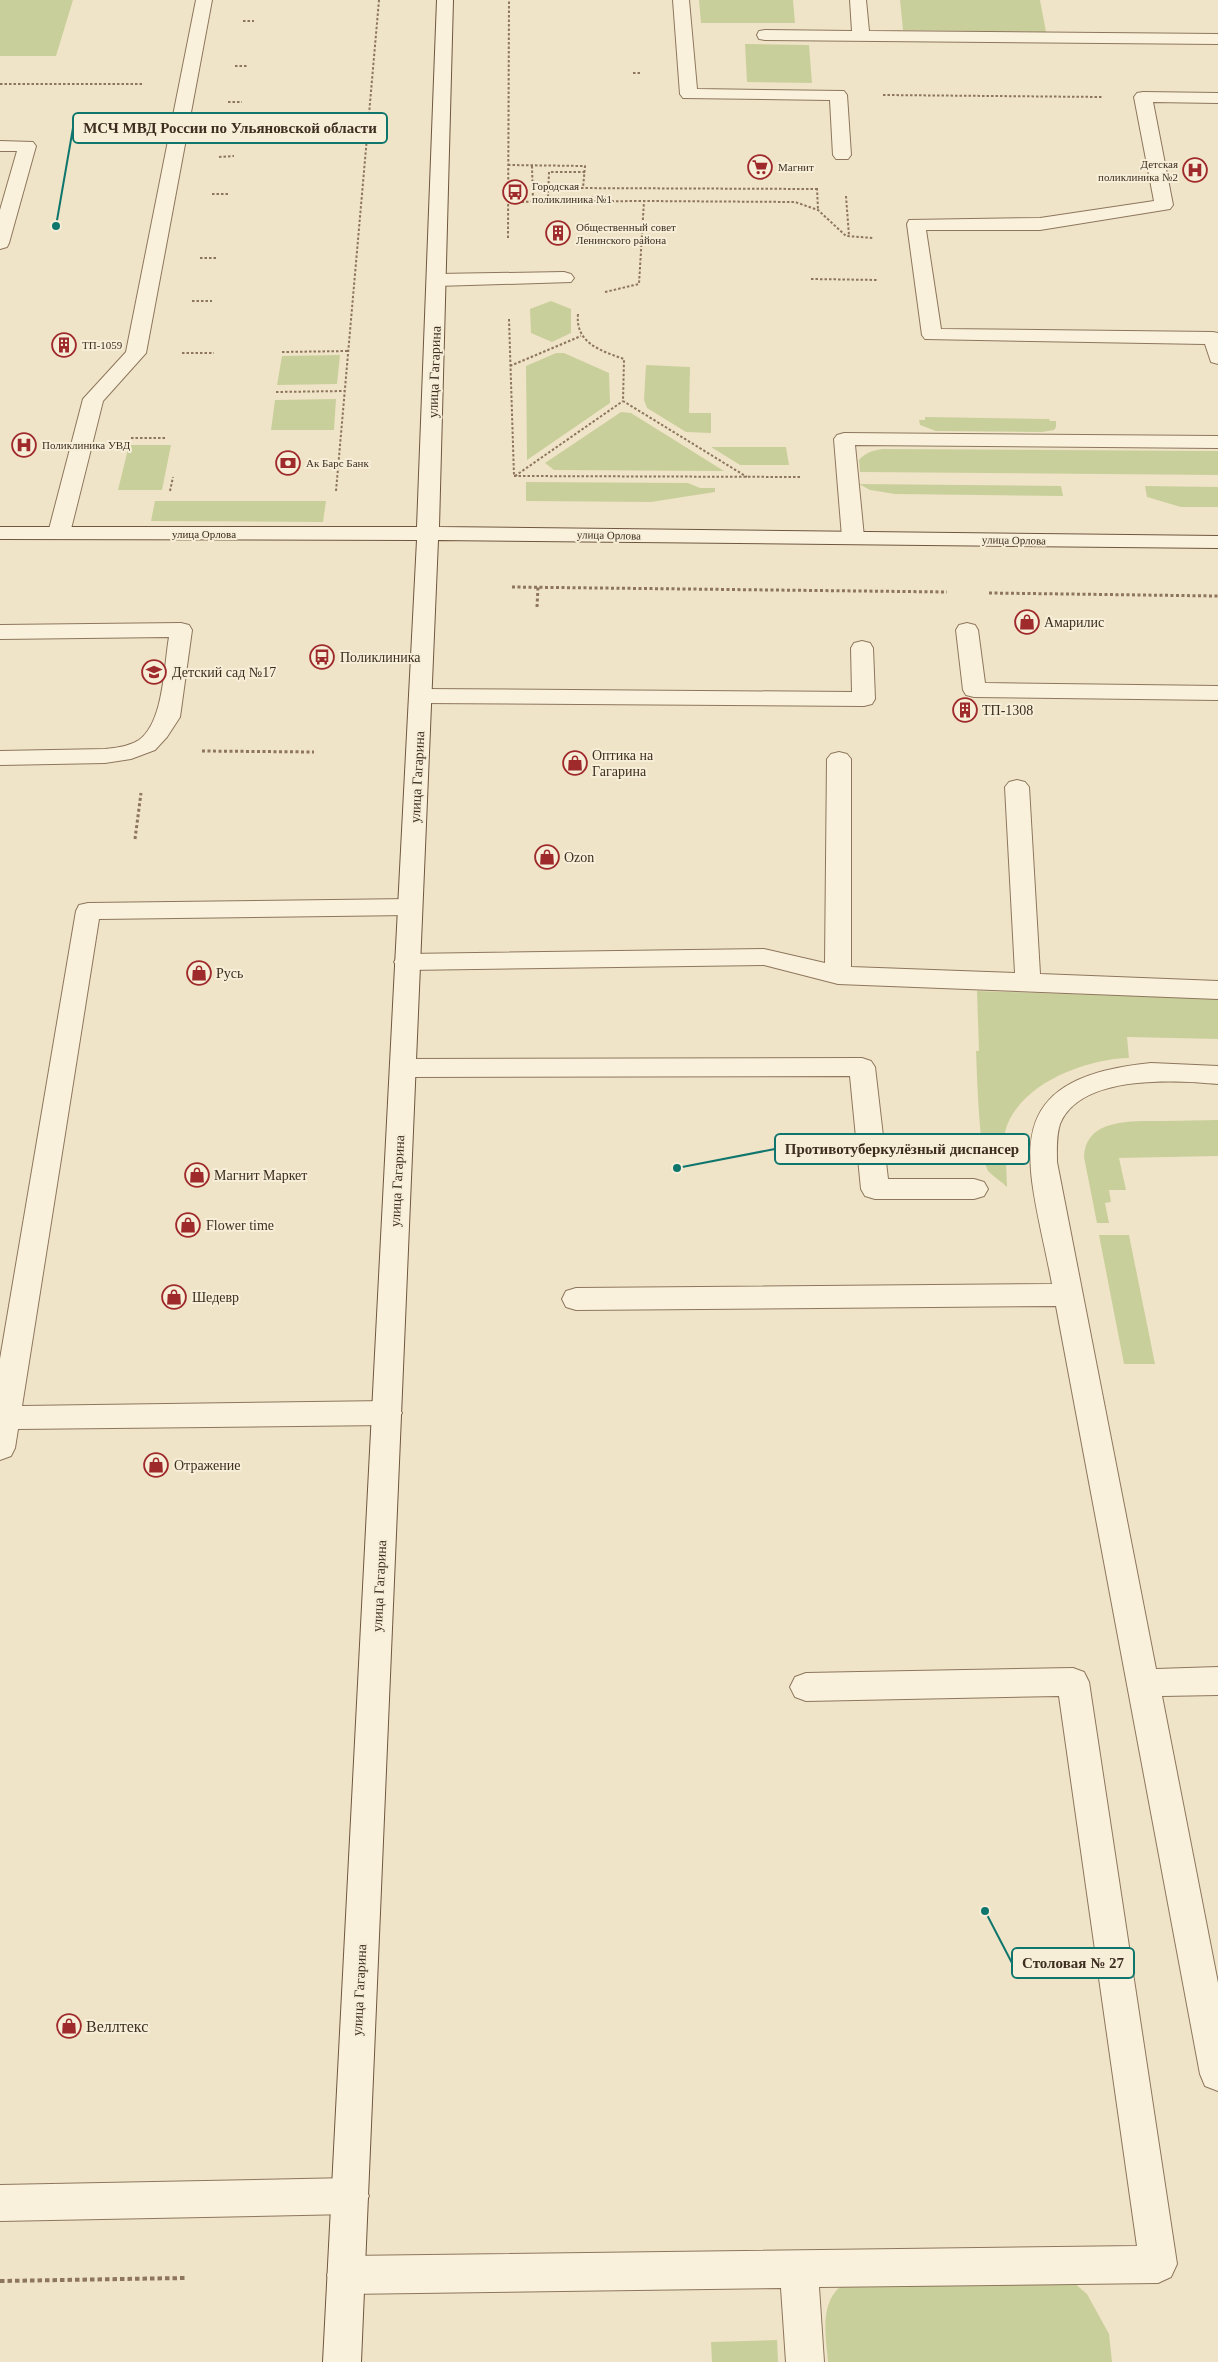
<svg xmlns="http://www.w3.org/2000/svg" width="1218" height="2362" font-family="Georgia,serif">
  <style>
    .green { fill: #c9cf9b }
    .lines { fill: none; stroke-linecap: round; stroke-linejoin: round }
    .lane-casing { stroke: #8d765c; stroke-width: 2 }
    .secondary-casing { stroke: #6f573f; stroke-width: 2 }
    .path-far2 { stroke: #8d765c; stroke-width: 2; stroke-dasharray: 2.5 2; stroke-linecap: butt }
    .path-far1 { stroke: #8d765c; stroke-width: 3; stroke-dasharray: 3 2.5; stroke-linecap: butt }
    .path { stroke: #8d765c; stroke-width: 4; stroke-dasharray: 4.5 3; stroke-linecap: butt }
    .lane { fill: #faf1dc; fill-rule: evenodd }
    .secondary { fill: #faf1dc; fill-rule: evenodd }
    .labels { text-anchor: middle; stroke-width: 4; stroke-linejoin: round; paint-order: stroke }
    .far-poi-label { font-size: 11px; fill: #3d2e20; stroke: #f7eed8; text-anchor: start }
    .far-street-label { font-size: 11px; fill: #3d2e20; stroke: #f7eed8 }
    .street-label { font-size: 14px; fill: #3d2e20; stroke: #f7eed8 }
    .poi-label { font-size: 14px; fill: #3d2e20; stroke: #f7eed8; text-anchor: start }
    .near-poi-label { font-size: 16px; fill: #3d2e20; stroke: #f7eed8; text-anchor: start }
    .leader { fill: none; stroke: #0f766e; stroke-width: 2 }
    .callout-dot { fill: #0f766e; stroke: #f7eed8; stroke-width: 2 }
    .callout { fill: #f7eed8; stroke: #0f766e; stroke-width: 2 }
    .callout-label { font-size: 15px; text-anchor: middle; font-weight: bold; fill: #3d2e20 }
  </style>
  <rect width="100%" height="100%" fill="#f0e4c8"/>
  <!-- green -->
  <path class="green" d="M 0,0 L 73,0 L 56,56 L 0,56 Z
    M 699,0 L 793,0 L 795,23 L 701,23 Z
    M 900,0 L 1040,0 L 1046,32 L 903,30 Z
    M 745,44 L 809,45 L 812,83 L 747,82 Z
    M 551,301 L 571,309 L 571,333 L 552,342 L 531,333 L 530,309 Z
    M 556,353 L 564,353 L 609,373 L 610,403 L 527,460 L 526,366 Z
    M 340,355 L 337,384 L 277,385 L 282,356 Z
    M 646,365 L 690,367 L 689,413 L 711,413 L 711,433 L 686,432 L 647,408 L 644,400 Z
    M 336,399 L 334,430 L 271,430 L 275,400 Z
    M 621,412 L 631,413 L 724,471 L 554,470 L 545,463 Z
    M 925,417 L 1049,419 L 1050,421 L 1056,421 L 1056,427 L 1054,430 L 1042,432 L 936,431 L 920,425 L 919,420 L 925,420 Z
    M 129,445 L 171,445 L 162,490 L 118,490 Z
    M 711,447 L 786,447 L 789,465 L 740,465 Z
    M 883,449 L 1218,451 L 1218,475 L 860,472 L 859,460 C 865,453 873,450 883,449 Z
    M 526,482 L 688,483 L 700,488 L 715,488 L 715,492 L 651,502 L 526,501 Z
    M 859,484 L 1061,486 L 1063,496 L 895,494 L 870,490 Z
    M 1145,486 L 1218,487 L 1218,507 L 1181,507 L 1147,497 Z
    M 155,501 L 326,501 L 323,522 L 151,521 Z
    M 977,991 L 1218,999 L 1218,1039 L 1127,1037 L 1129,1058 C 1084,1059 1017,1085 1005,1132 L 1007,1187 C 1002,1182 994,1177 989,1172 C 979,1159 977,1071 976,1051 L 979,1051 Z
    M 1218,1120 L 1218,1156 L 1119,1158 L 1126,1190 L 1109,1190 L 1111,1202 L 1105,1203 L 1109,1223 L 1097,1223 L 1084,1157 C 1085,1117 1135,1121 1163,1121 C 1181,1121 1200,1120 1218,1120 Z
    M 1099,1235 L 1129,1235 L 1155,1364 L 1124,1364 Z
    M 1073,2282 L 1087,2294 L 1109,2334 L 1112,2362 L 828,2362 C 826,2337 819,2304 841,2286 Z
    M 777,2340 L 778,2362 L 712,2362 L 711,2342 Z"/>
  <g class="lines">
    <!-- lane casing -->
    <g class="lane-casing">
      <path id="lane" d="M 196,0 L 212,0 L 146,353 L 103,401 L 70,533 L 67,538 L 59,539 L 51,538 L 48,533 L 83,399 L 126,352 Z
        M 673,0 L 689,0 L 697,89 L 844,91 L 847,95 L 851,155 L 848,159 L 836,159 L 833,155 L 830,100 L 683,98 L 680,94 Z
        M 850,0 L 866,0 L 869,31 L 1218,34 L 1218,44 L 765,40 L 759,39 L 757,35 L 759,31 L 765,30 L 852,31 Z
        M 1143,92 L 1218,93 L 1218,103 L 1153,102 L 1173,205 L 1170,209 L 1040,230 L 926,230 L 941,329 L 1213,332 L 1218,333 L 1218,364 L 1211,362 L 1205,344 L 925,339 L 922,335 L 907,224 L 909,220 L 1040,218 L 1154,201 L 1134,97 L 1137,93 Z
        M 0,141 L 33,142 L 36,146 L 9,243 L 7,247 L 0,249 L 0,210 L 17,151 L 0,151 Z
        M 564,272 L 571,274 L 574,278 L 571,282 L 437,286 L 430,284 L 427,280 L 430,276 L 437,274 Z
        M 844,433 L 1218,436 L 1218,448 L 855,445 L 864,537 L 861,542 L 853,543 L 845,542 L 842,537 L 834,439 L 837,435 Z
        M 181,623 L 189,625 L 192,630 L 180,717 L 167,737 L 155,750 L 131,759 L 105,763 L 0,765 L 0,751 L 105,749 C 116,748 130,746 139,740 C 164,722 164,665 169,637 L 0,639 L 0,625 Z
        M 967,623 L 975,625 L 978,630 L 985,683 L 1218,686 L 1218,700 L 974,697 L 966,695 L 963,690 L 956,630 L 959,625 Z
        M 862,641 L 870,643 L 873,648 L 875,699 L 872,704 L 864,706 L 421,703 L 413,701 L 410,696 L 413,691 L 421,689 L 852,692 L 851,648 L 854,643 Z
        M 839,752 L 847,754 L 851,759 L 851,967 L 1015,973 L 1005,787 L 1009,782 L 1017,780 L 1025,782 L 1029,787 L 1040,974 L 1218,981 L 1218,999 L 838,984 L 764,965 L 407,970 L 398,968 L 394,962 L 398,956 L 407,954 L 764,949 L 825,963 L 827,759 L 831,754 Z
        M 410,899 L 419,901 L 422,907 L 419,913 L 410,915 L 99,919 L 22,1406 L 387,1401 L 397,1405 L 402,1413 L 397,1421 L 387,1425 L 18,1429 L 15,1448 L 11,1456 L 0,1460 L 0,1359 L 76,911 L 79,905 L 88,903 Z
        M 862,1058 L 871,1061 L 875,1067 L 888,1179 L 974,1179 L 984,1182 L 988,1189 L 984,1196 L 974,1199 L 875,1199 L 865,1196 L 861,1189 L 850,1076 L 403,1077 L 394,1074 L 390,1068 L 394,1062 L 403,1059 Z
        M 1151,1063 L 1218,1066 L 1218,1084 C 1175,1080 1080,1074 1060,1124 C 1056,1136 1057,1150 1057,1162 L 1156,1669 L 1218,1667 L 1218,1695 L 1162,1696 L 1218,1983 L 1218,2091 L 1205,2086 L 1200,2074 L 1056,1306 L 576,1310 L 566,1307 L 562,1299 L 566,1291 L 576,1288 L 1052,1284 C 1030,1166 988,1079 1151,1063 Z
        M 1073,1668 L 1084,1672 L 1089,1682 L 1177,2264 L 1171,2277 L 1158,2283 L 819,2287 L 824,2362 L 786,2362 L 781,2288 L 346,2294 L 333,2288 L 327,2275 L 333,2262 L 346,2256 L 1137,2246 L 1059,1696 L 806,1701 L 795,1697 L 790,1687 L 795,1677 L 806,1673 Z
        M 350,2178 L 363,2183 L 369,2196 L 363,2209 L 350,2214 L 0,2221 L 0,2185 Z"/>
    </g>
    <!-- secondary casing -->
    <g class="secondary-casing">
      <path id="secondary" d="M 437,0 L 453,0 L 439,527 L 1218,536 L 1218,548 L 438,540 L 361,2362 L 323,2362 L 417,540 L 0,539 L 0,527 L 417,527 Z"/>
    </g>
    <!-- path-far2 -->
    <path class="path-far2" d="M 243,21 L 254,21
      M 235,66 L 247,66
      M 633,73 L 642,73
      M 0,84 L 142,84
      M 883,95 L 1102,97
      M 228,102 L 242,102
      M 219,157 L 234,156
      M 508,165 L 585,166 L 583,188
      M 532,166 L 533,201
      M 585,172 L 549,172 L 548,197 L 611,197 L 611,201
      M 563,188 L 817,189
      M 817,188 L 818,210
      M 212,194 L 228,194
      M 846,196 L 849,236
      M 508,202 L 644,201
      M 508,238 L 509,0
      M 200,258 L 218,258
      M 811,279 L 878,280
      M 605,292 L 639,284 L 644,201 L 795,202 L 818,210 L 846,236 L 873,238
      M 192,301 L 212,301
      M 578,314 C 575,343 601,351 624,359 L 623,401 L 747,477
      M 509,319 L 514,476
      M 282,352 L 348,351
      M 182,353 L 214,353
      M 510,366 L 581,336
      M 276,392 L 344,391
      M 131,438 L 165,438
      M 514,476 L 801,477
      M 515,476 L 623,401
      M 170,491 L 173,477
      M 336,491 L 379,0"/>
    <!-- path-far1 -->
    <path class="path-far1" d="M 512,587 L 947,592
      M 989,593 L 1218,596
      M 537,607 L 538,587
      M 202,751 L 314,752
      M 135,839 L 141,793"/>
    <!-- path -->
    <path class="path" d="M 0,2281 L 185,2278"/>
    <!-- lane -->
    <use href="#lane" class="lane"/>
    <!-- secondary -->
    <use href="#secondary" class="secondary"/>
  </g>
  <!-- icons -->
  <defs>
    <g id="supermarket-ring" transform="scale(1.25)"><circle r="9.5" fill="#f7eed8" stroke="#9e2a2b" stroke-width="1.5"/><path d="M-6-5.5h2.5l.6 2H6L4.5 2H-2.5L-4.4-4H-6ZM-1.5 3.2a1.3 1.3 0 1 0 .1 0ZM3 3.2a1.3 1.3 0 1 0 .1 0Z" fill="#9e2a2b"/></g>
    <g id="hospital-ring" transform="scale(1.25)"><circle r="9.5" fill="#f7eed8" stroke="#9e2a2b" stroke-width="1.5"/><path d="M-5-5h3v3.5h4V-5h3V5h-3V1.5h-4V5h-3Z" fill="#9e2a2b"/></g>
    <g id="bus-ring" transform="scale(1.25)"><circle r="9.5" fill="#f7eed8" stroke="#9e2a2b" stroke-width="1.5"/><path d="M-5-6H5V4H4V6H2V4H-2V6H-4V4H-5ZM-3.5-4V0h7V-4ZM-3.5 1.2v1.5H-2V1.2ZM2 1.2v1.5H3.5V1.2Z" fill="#9e2a2b"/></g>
    <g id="building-ring" transform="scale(1.25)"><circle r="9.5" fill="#f7eed8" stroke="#9e2a2b" stroke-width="1.5"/><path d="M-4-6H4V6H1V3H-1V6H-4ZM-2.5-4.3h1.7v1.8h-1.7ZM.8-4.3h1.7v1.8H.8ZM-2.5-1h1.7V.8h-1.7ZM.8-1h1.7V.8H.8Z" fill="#9e2a2b"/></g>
    <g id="bank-ring" transform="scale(1.25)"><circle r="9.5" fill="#f7eed8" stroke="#9e2a2b" stroke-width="1.5"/><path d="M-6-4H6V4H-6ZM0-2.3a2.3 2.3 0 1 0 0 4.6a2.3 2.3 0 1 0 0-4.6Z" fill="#9e2a2b"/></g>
    <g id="shop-ring" transform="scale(1.25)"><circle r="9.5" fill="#f7eed8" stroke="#9e2a2b" stroke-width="1.5"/><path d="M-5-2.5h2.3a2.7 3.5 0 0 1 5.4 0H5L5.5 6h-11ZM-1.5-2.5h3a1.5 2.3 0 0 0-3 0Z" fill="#9e2a2b"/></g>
    <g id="school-ring" transform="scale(1.25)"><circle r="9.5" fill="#f7eed8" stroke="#9e2a2b" stroke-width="1.5"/><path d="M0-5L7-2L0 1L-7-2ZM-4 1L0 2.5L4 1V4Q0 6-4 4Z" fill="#9e2a2b"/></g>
  </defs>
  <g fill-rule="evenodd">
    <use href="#supermarket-ring" x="760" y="167"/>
    <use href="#hospital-ring" x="1195" y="170"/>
    <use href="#bus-ring" x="515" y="192"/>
    <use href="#building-ring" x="558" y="233"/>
    <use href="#building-ring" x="64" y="345"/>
    <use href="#hospital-ring" x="24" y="445"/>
    <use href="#bank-ring" x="288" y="463"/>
    <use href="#shop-ring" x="1027" y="622"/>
    <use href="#bus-ring" x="322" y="657"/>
    <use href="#school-ring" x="154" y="672"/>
    <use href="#building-ring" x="965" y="710"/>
    <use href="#shop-ring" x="575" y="763"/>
    <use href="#shop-ring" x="547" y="857"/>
    <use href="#shop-ring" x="199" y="973"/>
    <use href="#shop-ring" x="197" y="1175"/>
    <use href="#shop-ring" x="188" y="1225"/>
    <use href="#shop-ring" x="174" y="1297"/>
    <use href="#shop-ring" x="156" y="1465"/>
    <use href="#shop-ring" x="69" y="2026"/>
  </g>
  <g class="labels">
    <!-- far-poi labels -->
    <g class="far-poi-label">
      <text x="1178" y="168" text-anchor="end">Детская<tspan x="1178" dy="13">поликлиника №2</tspan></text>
      <text x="778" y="171">Магнит</text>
      <text x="532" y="190">Городская<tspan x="532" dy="13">поликлиника №1</tspan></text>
      <text x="576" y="231">Общественный совет<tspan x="576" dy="13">Ленинского района</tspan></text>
      <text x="82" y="349">ТП-1059</text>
      <text x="42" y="449">Поликлиника УВД</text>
      <text x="306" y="467">Ак Барс Банк</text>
    </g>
    <!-- far-street labels -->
    <g class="far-street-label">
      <text x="204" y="538">улица Орлова</text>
      <text transform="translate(609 535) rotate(1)" y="4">улица Орлова</text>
      <text transform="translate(1014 540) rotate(1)" y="4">улица Орлова</text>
    </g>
    <!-- street labels -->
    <g class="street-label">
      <text transform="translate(434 372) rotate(-88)" y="5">улица Гагарина</text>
      <text transform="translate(417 777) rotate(-87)" y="5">улица Гагарина</text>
      <text transform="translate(397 1181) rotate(-87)" y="5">улица Гагарина</text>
      <text transform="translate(379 1586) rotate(-87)" y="5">улица Гагарина</text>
      <text transform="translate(359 1990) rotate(-87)" y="5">улица Гагарина</text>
    </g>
    <!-- poi labels -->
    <g class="poi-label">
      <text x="1044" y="627">Амарилис</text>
      <text x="340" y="662">Поликлиника</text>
      <text x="172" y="677">Детский сад №17</text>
      <text x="982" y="715">ТП-1308</text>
      <text x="592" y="760">Оптика на<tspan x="592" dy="16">Гагарина</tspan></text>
      <text x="564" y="862">Ozon</text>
      <text x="216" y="978">Русь</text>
      <text x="214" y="1180">Магнит Маркет</text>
      <text x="206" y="1230">Flower time</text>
      <text x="192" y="1302">Шедевр</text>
      <text x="174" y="1470">Отражение</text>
    </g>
    <!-- near-poi labels -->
    <g class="near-poi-label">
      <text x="86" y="2032">Веллтекс</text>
    </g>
  </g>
  <!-- callouts -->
  <path class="leader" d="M56 226L73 128M677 1168L775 1149M985 1911L1012 1963"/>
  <g class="callout-dot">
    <circle cx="56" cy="226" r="5"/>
    <circle cx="677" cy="1168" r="5"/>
    <circle cx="985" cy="1911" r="5"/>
  </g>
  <g class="callout">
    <rect x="73" y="113" width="314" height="30" rx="5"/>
    <rect x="775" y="1134" width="254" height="30" rx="5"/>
    <rect x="1012" y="1948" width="122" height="30" rx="5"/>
  </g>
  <g class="callout-label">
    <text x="230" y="133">МСЧ МВД России по Ульяновской области</text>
    <text x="902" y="1154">Противотуберкулёзный диспансер</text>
    <text x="1073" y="1968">Столовая № 27</text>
  </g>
</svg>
